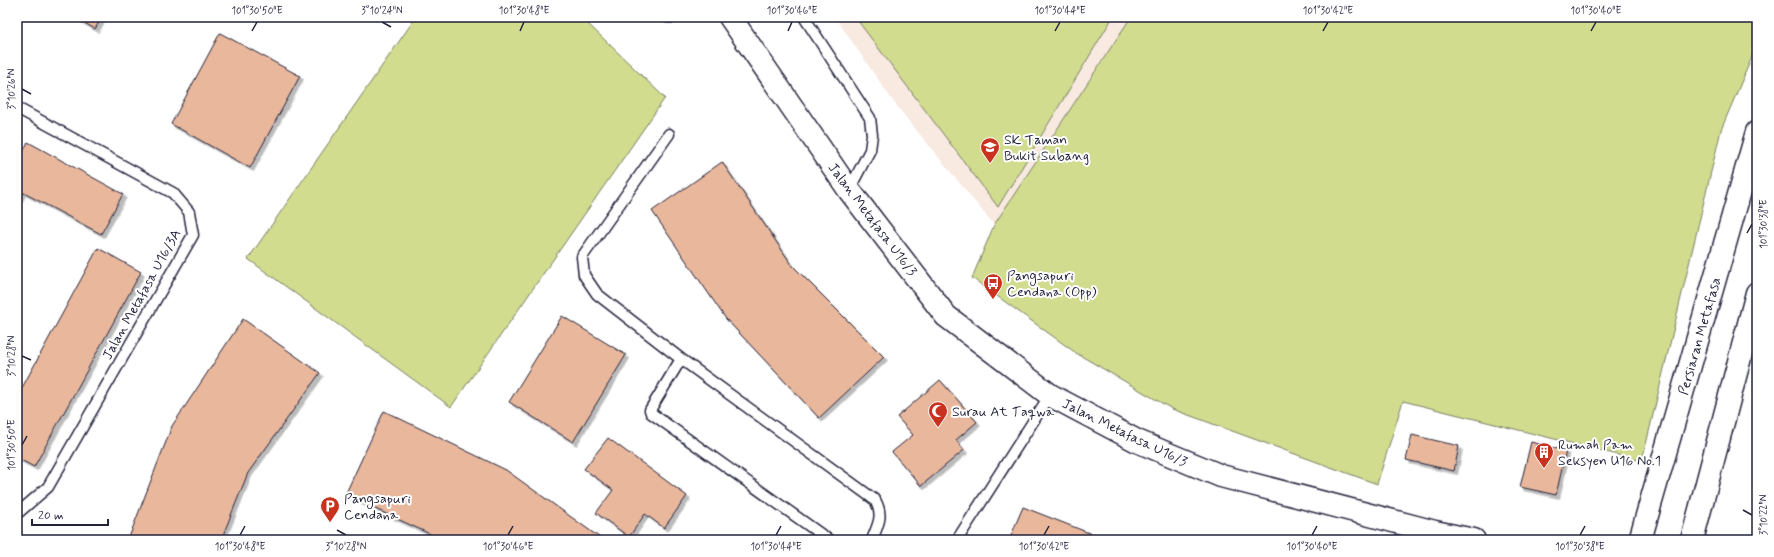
<svg xmlns="http://www.w3.org/2000/svg" width="1774" height="557" font-family="Mynerve,sans-serif">
  <style>
    .built { fill: #f8e9e1 }
    .green { fill: #d1dc8f; stroke: #7a7f65 }
    .building { fill: #e9b79b; stroke: #22223b; filter: url(#shadow) }
    .lines { fill: none; stroke-linecap: round; stroke-linejoin: round }
    .lane-casing { stroke: #22223b; stroke-width: 13 }
    .secondary-casing { stroke: #22223b; stroke-width: 25 }
    .lane { stroke: #fff; stroke-width: 10 }
    .secondary { stroke: #fff; stroke-width: 22 }
    .ticks { fill: none; stroke: #22223b; stroke-width: 1.5 }
    .labels { text-anchor: middle; stroke-width: 4; stroke-linejoin: round; paint-order: stroke }
    .poi-label { font-size: 14px; fill: #22223b; stroke: #fff; text-anchor: start }
    .street-label { font-size: 14px; fill: #22223b; stroke: #fff }
    .neatline { fill: none; stroke: #22223b; stroke-width: 1.5 }
    .ticks-label { font-size: 10px; text-anchor: middle; fill: #22223b }
  </style>
  <defs>
    <filter id="shadow"><feDropShadow dx="3.5" dy="3.5" stdDeviation="0" flood-color="#0004"/></filter>
  </defs>
  <rect width="100%" height="100%" fill="#fff"/>
  <filter id="ink" filterUnits="userSpaceOnUse"><feTurbulence type="fractalNoise" baseFrequency=".025" numOctaves="2"/><feDisplacementMap in="SourceGraphic" scale="8" xChannelSelector="R" yChannelSelector="G"/><feConvolveMatrix kernelMatrix="1 2 1 2 8 2 1 2 1" color-interpolation-filters="sRGB"/></filter>
  <g filter="url(#ink)">
    <!-- built -->
    <path class="built" d="M 835,17 L 1131,17 L 994,225 L 895,104 Z"/>
    <!-- green -->
    <path class="green" d="M 416,17 L 581,17 L 665,98 L 451,407 L 248,259 Z
      M 855,17 L 1113,17 L 998,207 Z
      M 1131,17 L 1757,17 L 1757,45 L 1721,130 L 1642,461 L 1403,401 L 1377,484 L 1172,409 L 1076,353 L 972,278 L 994,225 Z"/>
    <!-- building -->
    <path class="building" d="M 74,17 L 102,17 L 95,29 Z
      M 220,33 L 300,76 L 250,168 L 171,124 Z
      M 28,142 L 123,194 L 101,234 L 22,192 L 17,202 L 17,163 Z
      M 722,162 L 792,265 L 884,357 L 819,418 L 726,319 L 652,211 Z
      M 98,248 L 141,272 L 34,467 L 17,458 L 17,397 Z
      M 562,316 L 626,355 L 573,442 L 509,402 Z
      M 243,319 L 320,373 L 248,473 L 221,540 L 128,540 L 172,426 Z
      M 940,380 L 977,422 L 956,440 L 964,450 L 921,486 L 892,452 L 913,435 L 897,417 Z
      M 384,411 L 506,470 L 603,540 L 443,540 L 345,495 Z
      M 1412,435 L 1459,446 L 1454,471 L 1406,460 Z
      M 608,438 L 687,496 L 664,528 L 645,514 L 629,537 L 596,513 L 613,490 L 584,469 Z
      M 1531,442 L 1566,451 L 1556,495 L 1520,487 Z
      M 1023,507 L 1107,540 L 1009,540 Z"/>
    <g class="lines">
      <!-- lane casing -->
      <g class="lane-casing">
        <path id="lane" d="M 667,17 L 673,17
          M 804,17 L 870,118 L 872,135 L 870,150 L 849,190
          M 17,108 L 173,193 L 189,212 L 193,235 L 48,487 L 19,512 L 17,512
          M 669,134 L 582,257 L 584,275 L 597,294 L 681,359 L 650,410 L 651,413 L 829,540
          M 681,359 L 875,500 C 884,516 878,524 872,540
          M 957,540 L 1050,395"/>
      </g>
      <!-- secondary casing -->
      <g class="secondary-casing">
        <path id="secondary" d="M 730,17 L 849,190 L 946,316 L 1050,395 L 1137,441 L 1221,476 L 1435,532 L 1474,540
          M 1640,540 L 1757,132
          M 1692,540 L 1757,293"/>
      </g>
      <!-- lane -->
      <use href="#lane" class="lane"/>
      <!-- secondary -->
      <use href="#secondary" class="secondary"/>
    </g>
  </g>
  <!-- ticks -->
  <path class="ticks" d="M 382,22 L 391,27M 252,31 L 257,22M 520,31 L 524,22M 788,31 L 792,22M 1055,31 L 1060,22M 1323,31 L 1328,22M 1591,31 L 1596,22M 22,89 L 31,94M 1747,233 L 1752,224M 22,356 L 31,360M 22,445 L 27,436M 1743,510 L 1752,515M 337,530 L 346,535M 240,535 L 245,526M 508,535 L 513,526M 776,535 L 781,526M 1044,535 L 1049,526M 1312,535 L 1317,526M 1580,535 L 1585,526"/>
  <!-- icons -->
  <defs>
    <g id="school-pin" transform="scale(1)"><path d="M0 17L-7.5 6A9.5 9.5 0 1 1 7.5 6Z" fill="#c8321e" stroke="#fff"/><path d="M0-5L7-2L0 1L-7-2ZM-4 1L0 2.5L4 1V4Q0 6-4 4Z" fill="#fff"/></g>
    <g id="bus-pin" transform="scale(1)"><path d="M0 17L-7.5 6A9.5 9.5 0 1 1 7.5 6Z" fill="#c8321e" stroke="#fff"/><path d="M-5-6H5V4H4V6H2V4H-2V6H-4V4H-5ZM-3.5-4V0h7V-4ZM-3.5 1.2v1.5H-2V1.2ZM2 1.2v1.5H3.5V1.2Z" fill="#fff"/></g>
    <g id="mosque-pin" transform="scale(1)"><path d="M0 17L-7.5 6A9.5 9.5 0 1 1 7.5 6Z" fill="#c8321e" stroke="#fff"/><path d="M3.5-4.9A6 6 0 1 0 3.5 4.9A5 5 0 1 1 3.5-4.9Z" fill="#fff"/></g>
    <g id="building-pin" transform="scale(1)"><path d="M0 17L-7.5 6A9.5 9.5 0 1 1 7.5 6Z" fill="#c8321e" stroke="#fff"/><path d="M-4-6H4V6H1V3H-1V6H-4ZM-2.5-4.3h1.7v1.8h-1.7ZM.8-4.3h1.7v1.8H.8ZM-2.5-1h1.7V.8h-1.7ZM.8-1h1.7V.8H.8Z" fill="#fff"/></g>
    <g id="parking-pin" transform="scale(1)"><path d="M0 17L-7.5 6A9.5 9.5 0 1 1 7.5 6Z" fill="#c8321e" stroke="#fff"/><path d="M-3.5-5.5H1a3.5 3.5 0 0 1 0 7H-1V5.5H-3.5ZM-1-3.4V-.6H.8a1.4 1.4 0 0 0 0-2.8Z" fill="#fff"/></g>
  </defs>
  <g fill-rule="evenodd">
    <use href="#school-pin" x="990" y="147"/>
    <use href="#bus-pin" x="993" y="283"/>
    <use href="#mosque-pin" x="938" y="411"/>
    <use href="#building-pin" x="1544" y="452"/>
    <use href="#parking-pin" x="330" y="506"/>
  </g>
  <g class="labels">
    <!-- poi labels -->
    <g class="poi-label">
      <text x="1004" y="144">SK Taman<tspan x="1004" dy="16">Bukit Subang</tspan></text>
      <text x="1007" y="280">Pangsapuri<tspan x="1007" dy="16">Cendana (Opp)</tspan></text>
      <text x="952" y="416">Surau At Taqwa</text>
      <text x="1558" y="449">Rumah Pam<tspan x="1558" dy="16">Seksyen U16 No.1</tspan></text>
      <text x="344" y="503">Pangsapuri<tspan x="344" dy="16">Cendana</tspan></text>
    </g>
    <!-- street labels -->
    <g class="street-label">
      <text transform="translate(873 219) rotate(53)" y="5">Jalan Metafasa U16/3</text>
      <text transform="translate(141 294) rotate(-61)" y="5">Jalan Metafasa U16/3A</text>
      <text transform="translate(1699 336) rotate(-74)" y="5">Persiaran Metafasa</text>
      <text transform="translate(1125 432) rotate(26)" y="5">Jalan Metafasa U16/3</text>
    </g>
  </g>
  <!-- margin -->
  <rect width="1774" height="557" fill="none" stroke="#fff" stroke-width="44"/>
  <!-- scale -->
  <path d="M32 519v6h76v-6" fill="none" stroke="#22223b" stroke-width="2"/>
  <text x="38" y="519" font-size="12" fill="#22223b" stroke="#ffffff" stroke-width="3" paint-order="stroke">20 m</text>
  <rect x="22" y="22" width="1730" height="513" class="neatline"/>
  <g class="ticks-label">
    <text x="257" y="14">101°30'50"E</text>
    <text x="382" y="14">3°10'24"N</text>
    <text x="524" y="14">101°30'48"E</text>
    <text x="792" y="14">101°30'46"E</text>
    <text x="1060" y="14">101°30'44"E</text>
    <text x="1328" y="14">101°30'42"E</text>
    <text x="1596" y="14">101°30'40"E</text>
    <text transform="translate(11 89) rotate(-90)" y="4">3°10'26"N</text>
    <text transform="translate(1763 224) rotate(-90)" y="4">101°30'38"E</text>
    <text transform="translate(11 356) rotate(-90)" y="4">3°10'28"N</text>
    <text transform="translate(11 445) rotate(-90)" y="4">101°30'50"E</text>
    <text transform="translate(1763 515) rotate(-90)" y="4">3°10'22"N</text>
    <text x="240" y="550">101°30'48"E</text>
    <text x="346" y="550">3°10'28"N</text>
    <text x="508" y="550">101°30'46"E</text>
    <text x="776" y="550">101°30'44"E</text>
    <text x="1044" y="550">101°30'42"E</text>
    <text x="1312" y="550">101°30'40"E</text>
    <text x="1580" y="550">101°30'38"E</text>
  </g>
</svg>
